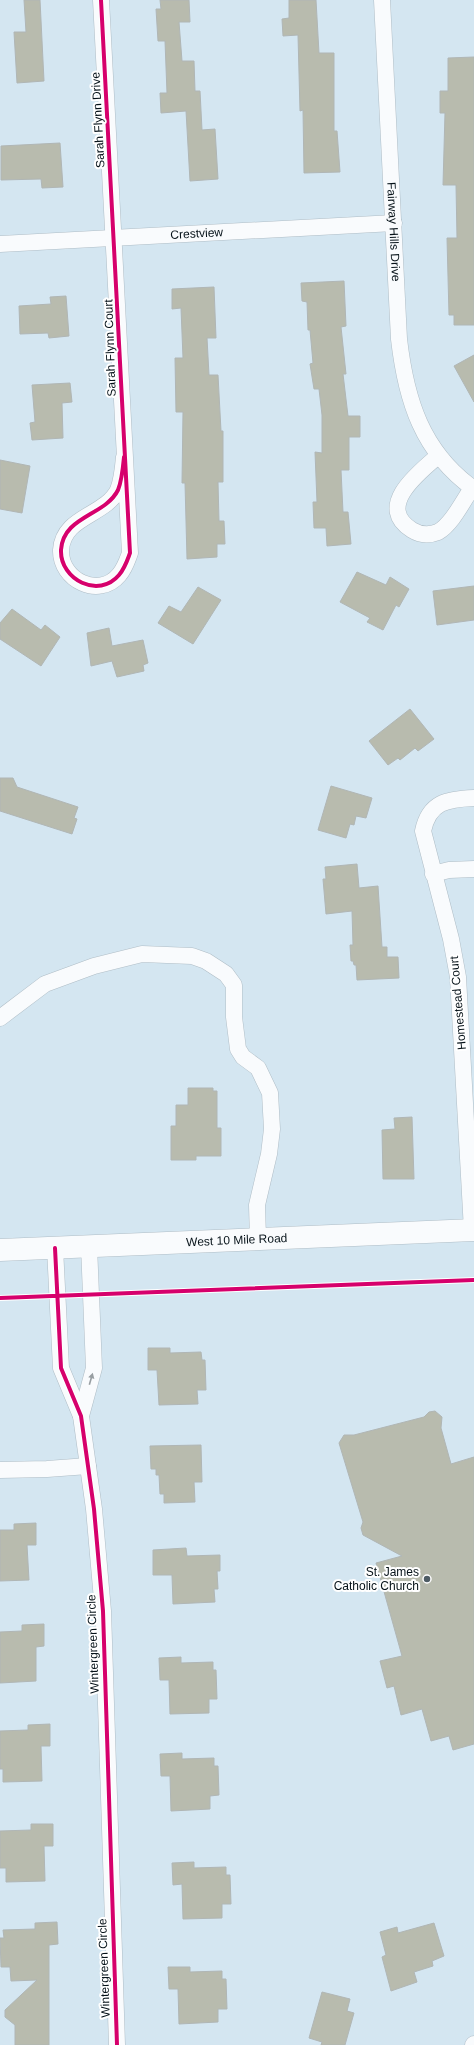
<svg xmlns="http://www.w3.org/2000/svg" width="474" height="2045" font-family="Arial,sans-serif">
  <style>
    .building { fill: #b8bbae; stroke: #b0b6b5 }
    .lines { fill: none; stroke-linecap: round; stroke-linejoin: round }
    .street-casing { stroke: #afbdc6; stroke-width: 17 }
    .secondary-casing { stroke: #afbdc6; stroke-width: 23 }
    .street { stroke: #f9fbfd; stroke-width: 16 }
    .secondary { stroke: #f9fbfd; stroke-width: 22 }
    .cycleway-casing { stroke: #fff; stroke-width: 6 }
    .cycleway { stroke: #d6006c; stroke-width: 4 }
    .oneway { fill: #989ea2 }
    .poi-dot { fill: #4e5c65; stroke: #fff; stroke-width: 1.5 }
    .labels { text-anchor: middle; stroke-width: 4; stroke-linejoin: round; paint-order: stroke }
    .street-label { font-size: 12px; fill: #061219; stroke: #fff }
    .poi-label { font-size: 12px; fill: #061219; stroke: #fff; text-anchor: end }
  </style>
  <rect width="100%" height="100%" fill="#d4e6f1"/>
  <!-- building -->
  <path class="building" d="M 24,0 L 40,0 L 44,81 L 17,83 L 14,32 L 26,32 Z
    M 160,0 L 189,0 L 190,22 L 179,22 L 182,61 L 194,61 L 195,91 L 200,91 L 202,130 L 215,129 L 218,179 L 190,181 L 186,111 L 161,113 L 160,93 L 167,93 L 165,41 L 158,41 L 156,9 L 161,9 Z
    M 289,0 L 316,0 L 319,53 L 334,53 L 334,131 L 337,131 L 340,172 L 304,173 L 303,110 L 300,111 L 298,35 L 283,36 L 282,19 L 289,18 Z
    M 474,57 L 474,325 L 454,325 L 454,315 L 449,315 L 447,238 L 457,238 L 456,185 L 443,185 L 445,113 L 440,113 L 440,91 L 448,91 L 448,58 Z
    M 60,143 L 63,187 L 42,188 L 41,179 L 1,180 L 1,146 Z
    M 344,281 L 346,326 L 341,327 L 346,374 L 343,374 L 348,416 L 360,416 L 360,437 L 349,437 L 349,470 L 341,470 L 343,512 L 348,512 L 351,544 L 327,546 L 326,528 L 314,528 L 313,502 L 317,502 L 315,452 L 322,453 L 322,415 L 319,389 L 314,389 L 310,364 L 313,363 L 310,330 L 308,330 L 307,302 L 302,301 L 301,283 Z
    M 214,287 L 216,338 L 207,338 L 209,375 L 218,375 L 221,431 L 223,431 L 223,482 L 218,482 L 219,521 L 224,521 L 225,544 L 217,544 L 217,557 L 187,559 L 185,483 L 182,483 L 183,412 L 176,412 L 175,358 L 183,358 L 181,308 L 172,309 L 172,289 Z
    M 66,296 L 69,336 L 49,338 L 48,333 L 20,334 L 19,306 L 51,304 L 50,297 Z
    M 474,355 L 474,402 L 454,366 Z
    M 70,383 L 72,402 L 62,403 L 63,438 L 32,440 L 30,423 L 35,422 L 32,385 Z
    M 0,460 L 30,466 L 22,513 L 0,509 Z
    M 357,572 L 386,585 L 390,577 L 409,589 L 399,607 L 396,605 L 383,630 L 367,622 L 370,618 L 340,602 Z
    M 474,586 L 474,620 L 437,625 L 433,591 Z
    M 198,587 L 221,600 L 193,644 L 158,623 L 169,606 L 181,612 Z
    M 12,609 L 41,630 L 45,625 L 60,637 L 41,666 L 0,639 L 0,623 Z
    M 109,628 L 112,646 L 143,640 L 148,663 L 143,665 L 144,671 L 117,677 L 112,661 L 91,666 L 87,633 Z
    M 410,709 L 434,739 L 418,751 L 415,748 L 400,760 L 398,758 L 388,765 L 369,741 Z
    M 0,778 L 13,778 L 17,787 L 78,807 L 74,818 L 77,819 L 72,834 L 0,811 Z
    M 331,786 L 372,798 L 366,818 L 356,816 L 354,825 L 350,824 L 346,838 L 318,830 Z
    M 357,864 L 359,888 L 378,886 L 382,947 L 387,947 L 387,957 L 398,957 L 399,978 L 357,980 L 356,965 L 354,965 L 353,961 L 351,961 L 350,945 L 353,945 L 352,911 L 326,914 L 323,879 L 326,879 L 325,867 Z
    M 188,1088 L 213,1088 L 213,1091 L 217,1091 L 217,1128 L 221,1128 L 221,1156 L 196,1156 L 196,1160 L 171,1160 L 171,1126 L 176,1126 L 176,1105 L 188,1105 Z
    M 412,1117 L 414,1179 L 383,1179 L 382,1130 L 395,1129 L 394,1118 Z
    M 148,1348 L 170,1348 L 170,1353 L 201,1352 L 202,1360 L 205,1360 L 206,1390 L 197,1390 L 198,1404 L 159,1405 L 157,1370 L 148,1370 Z
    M 435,1411 L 442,1417 L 441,1428 L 451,1464 L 474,1457 L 474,1744 L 453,1750 L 449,1736 L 431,1741 L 422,1709 L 401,1715 L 394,1686 L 387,1688 L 380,1661 L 402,1656 L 376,1563 L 402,1556 L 363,1535 L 361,1528 L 363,1522 L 339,1443 L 344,1435 L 354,1435 L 424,1417 L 429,1412 Z
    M 201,1445 L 202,1482 L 194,1482 L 195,1502 L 164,1503 L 164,1494 L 160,1494 L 159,1475 L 156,1475 L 156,1469 L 151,1469 L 150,1446 Z
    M 36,1523 L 36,1545 L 27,1545 L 29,1580 L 0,1581 L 0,1530 L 14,1530 L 14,1524 Z
    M 186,1548 L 187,1556 L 220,1555 L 220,1571 L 217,1571 L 218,1589 L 214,1589 L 215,1602 L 173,1604 L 172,1575 L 153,1575 L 153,1550 Z
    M 44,1624 L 44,1646 L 36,1647 L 36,1681 L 0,1683 L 0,1632 L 22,1631 L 22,1625 Z
    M 181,1657 L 181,1663 L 213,1662 L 213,1670 L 216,1670 L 217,1699 L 209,1699 L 209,1713 L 170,1714 L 169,1680 L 160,1680 L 159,1658 Z
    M 50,1724 L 50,1746 L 41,1746 L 42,1781 L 3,1782 L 3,1769 L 0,1769 L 0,1731 L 28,1730 L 28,1725 Z
    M 182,1753 L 182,1759 L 214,1758 L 214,1766 L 218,1766 L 219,1795 L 210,1796 L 210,1809 L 171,1811 L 170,1776 L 161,1776 L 160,1754 Z
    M 31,1824 L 53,1824 L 53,1846 L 44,1846 L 45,1881 L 6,1882 L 6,1868 L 0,1868 L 0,1831 L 31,1830 Z
    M 194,1862 L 194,1868 L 226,1867 L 226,1875 L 230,1875 L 231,1904 L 222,1904 L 222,1918 L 183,1919 L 182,1884 L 173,1885 L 172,1863 Z
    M 57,1922 L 58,1944 L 49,1945 L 49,2045 L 15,2045 L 15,2025 L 5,2017 L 5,2010 L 37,1980 L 11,1981 L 10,1967 L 1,1967 L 0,1938 L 4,1938 L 3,1930 L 35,1929 L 35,1923 Z
    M 434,1923 L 444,1956 L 432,1961 L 433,1966 L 414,1972 L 417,1982 L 391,1991 L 382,1957 L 386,1955 L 380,1932 L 397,1927 L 398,1933 Z
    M 168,1967 L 190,1967 L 190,1972 L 222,1971 L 222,1979 L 226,1979 L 227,2009 L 218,2009 L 218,2022 L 179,2024 L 178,1989 L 169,1989 Z
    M 322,1992 L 350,1999 L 347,2011 L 354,2013 L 345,2045 L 321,2045 L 322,2042 L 309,2038 Z"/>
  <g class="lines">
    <!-- street casing -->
    <g class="street-casing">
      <g id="street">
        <path d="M 101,0 L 130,553 C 127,561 125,568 119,575 C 99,599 60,580 61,550 C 63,516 105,516 118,490 C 122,480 123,468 124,457"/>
        <path id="s1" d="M 382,0 L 399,339 C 406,400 422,452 474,489"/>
        <path id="s2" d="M 0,244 L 394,223"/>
        <path d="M 438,456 C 418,473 375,507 412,530 C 420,535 428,536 438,532 C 452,524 463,501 472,488"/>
        <path d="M 433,874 L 449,870 L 474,869"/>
        <path d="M 0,1018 L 45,984 L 94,966 L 142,954 L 192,956 L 206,961 L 226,974 L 234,985 L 234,1017 L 238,1049 L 243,1057 L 258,1068 L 270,1093 L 272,1129 L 269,1154 L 257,1205 L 258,1239"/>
        <path d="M 472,1230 L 458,977 L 451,939 L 423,831 C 429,802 447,799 474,798"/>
        <path d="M 55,1248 L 61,1368 L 81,1416 L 94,1509 L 103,1611 L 117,2045"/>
        <path d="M 81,1416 L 94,1368 L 89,1246"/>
        <path d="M 0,1470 L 47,1469 L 88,1466"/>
        <path d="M 473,2045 L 474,2044"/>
      </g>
    </g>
    <!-- secondary casing -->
    <g class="secondary-casing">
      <g id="secondary">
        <path id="s3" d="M 0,1250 L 474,1230"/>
      </g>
    </g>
    <!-- street -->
    <use href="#street" class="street"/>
    <!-- secondary -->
    <use href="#secondary" class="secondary"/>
    <!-- cycleway casing -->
    <g class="cycleway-casing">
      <path id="cycleway" d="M 101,0 L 130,553 C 127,561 125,568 119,575 C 99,599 60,580 61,550 C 63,516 105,516 118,490 C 122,480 123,468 124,457
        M 55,1248 L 61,1368 L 81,1416 L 94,1509 L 103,1611 L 117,2045
        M 0,1298 L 474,1280"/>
    </g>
    <!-- cycleway -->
    <use href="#cycleway" class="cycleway"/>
  </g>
  <!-- one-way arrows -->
  <defs><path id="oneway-solid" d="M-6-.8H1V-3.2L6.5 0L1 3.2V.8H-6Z"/></defs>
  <use class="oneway" href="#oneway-solid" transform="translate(91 1379) rotate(-74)"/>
  <!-- markers -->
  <circle class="poi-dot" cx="427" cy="1579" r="4"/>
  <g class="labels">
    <!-- street labels -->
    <g class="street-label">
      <text transform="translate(98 120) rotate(-93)" y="4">Sarah Flynn Drive</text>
      <text dy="4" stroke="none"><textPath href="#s1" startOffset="232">Fairway Hills Drive</textPath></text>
      <text dy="4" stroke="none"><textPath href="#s2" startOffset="197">Crestview</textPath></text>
      <text transform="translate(110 348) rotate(-92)" y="4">Sarah Flynn Court</text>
      <text transform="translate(458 1003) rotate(-95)" y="4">Homestead Court</text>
      <text dy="4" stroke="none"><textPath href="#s3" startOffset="237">West 10 Mile Road</textPath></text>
      <text transform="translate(93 1644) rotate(-92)" y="4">Wintergreen Circle</text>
      <text transform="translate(104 1968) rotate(-92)" y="4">Wintergreen Circle</text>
    </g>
    <!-- poi labels -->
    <g class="poi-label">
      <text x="419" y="1576">St. James<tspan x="419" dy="14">Catholic Church</tspan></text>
    </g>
  </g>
</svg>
